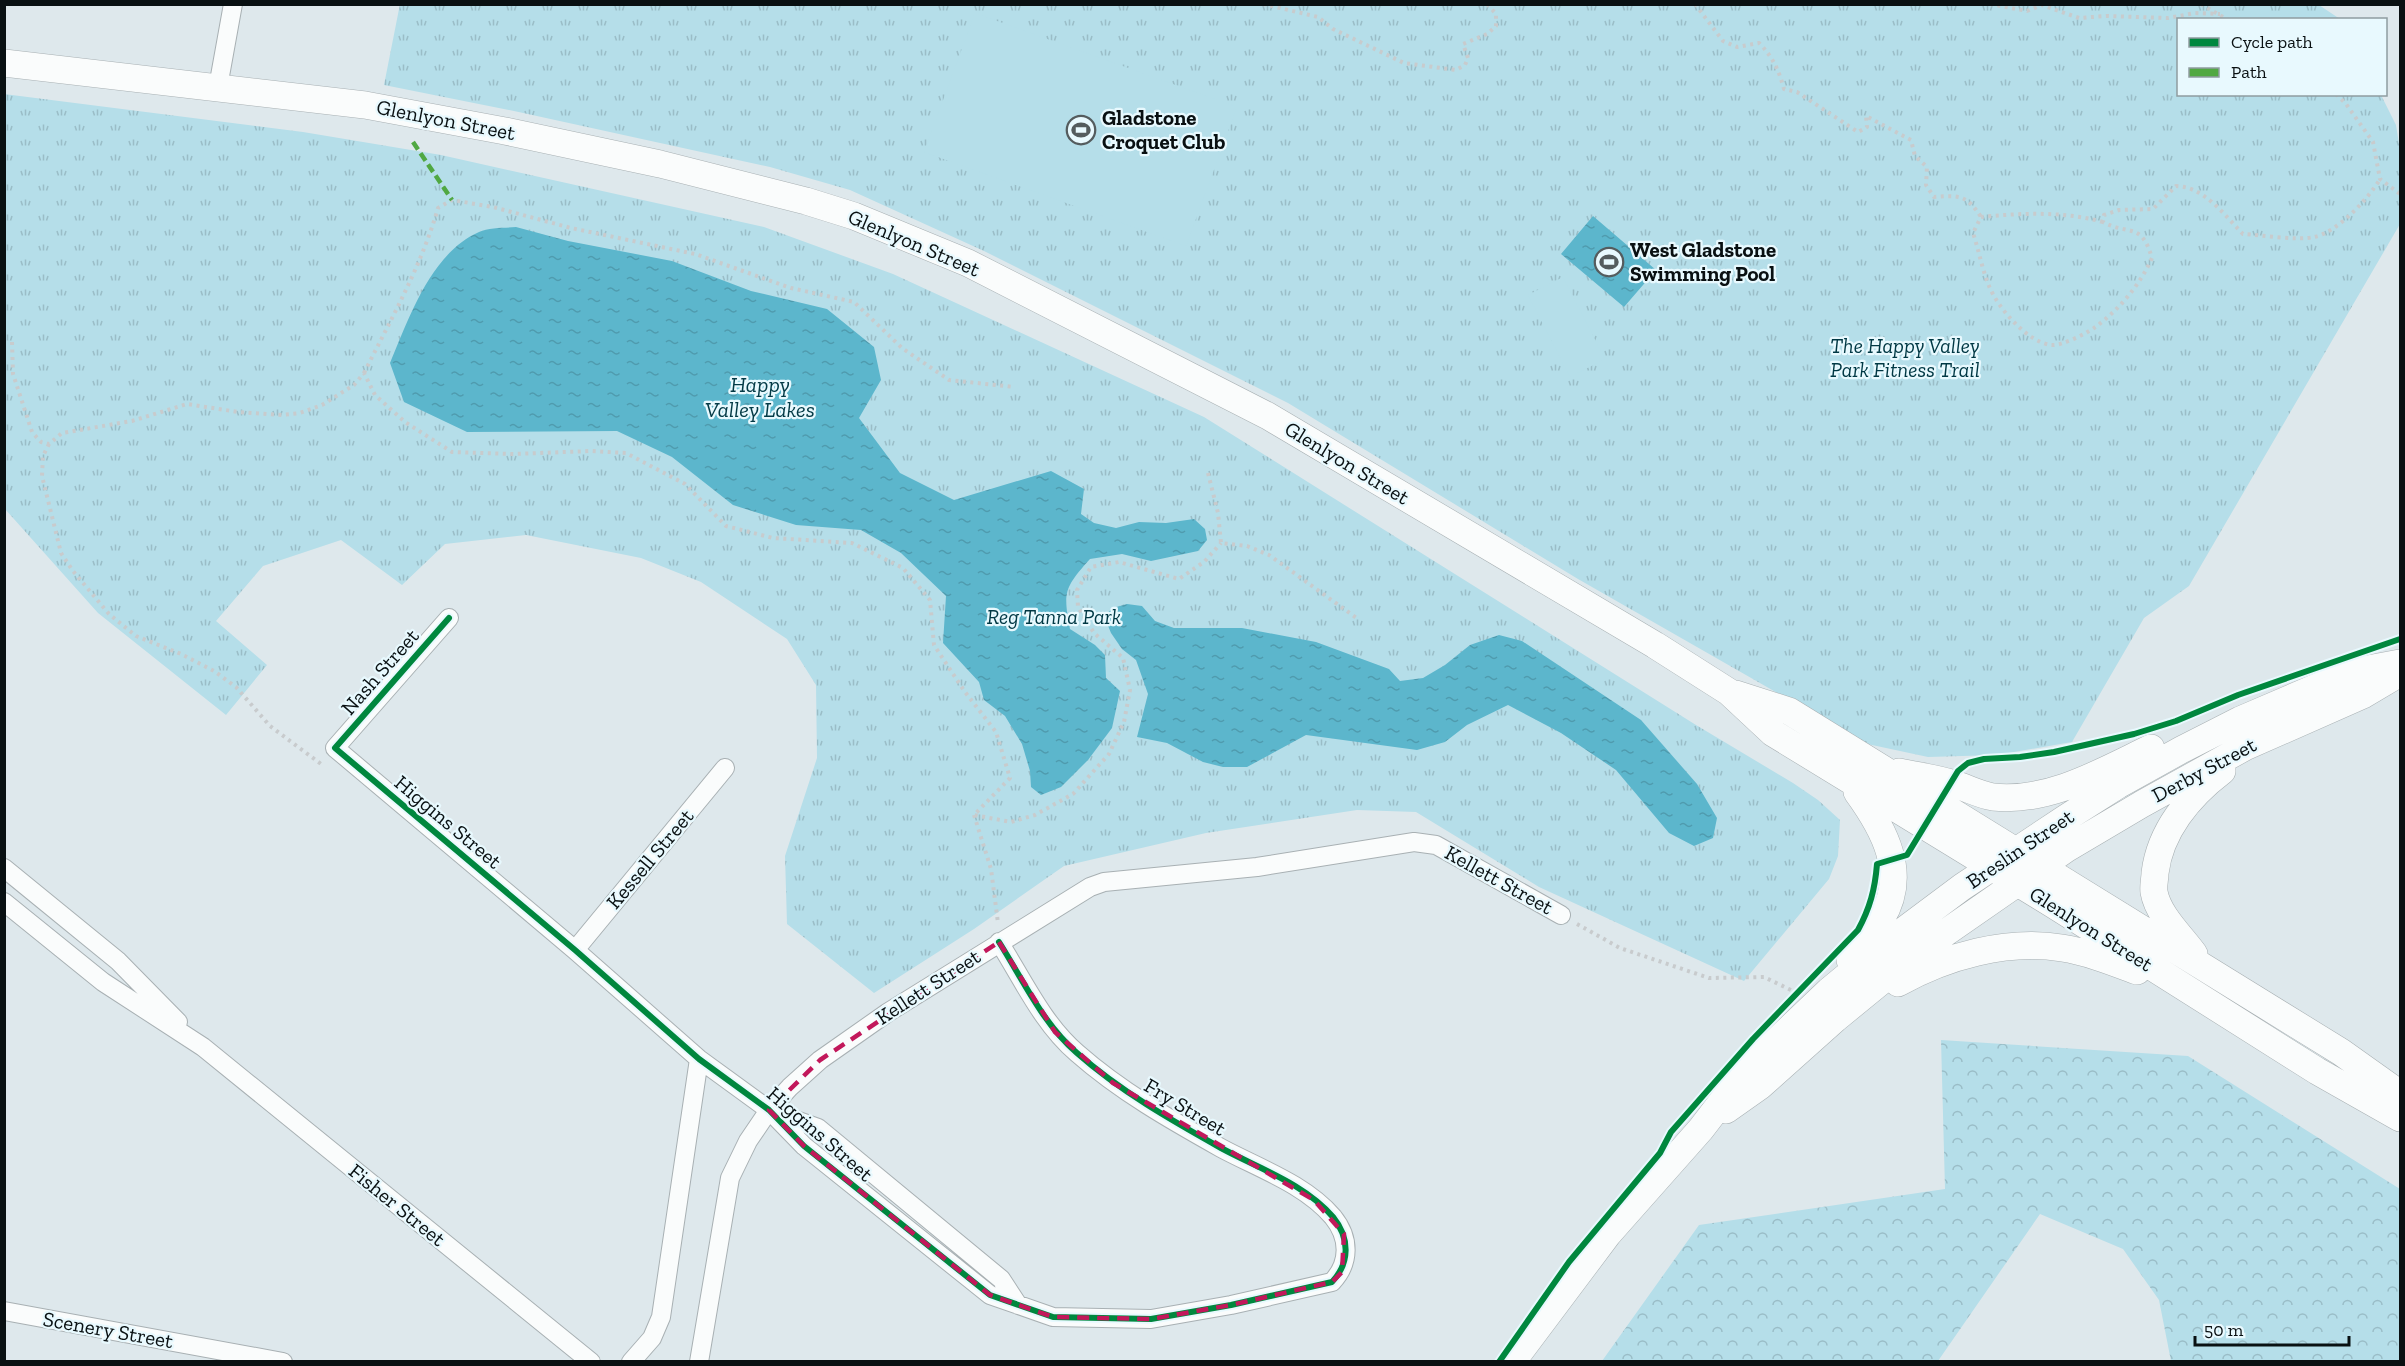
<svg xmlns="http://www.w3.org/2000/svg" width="2405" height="1366" font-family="'Zilla Slab',serif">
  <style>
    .forest { fill: url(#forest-crowns) }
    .park { fill: url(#park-tufts) }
    .pitch { fill: #b5dee9 }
    .water { fill: url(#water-ripples) }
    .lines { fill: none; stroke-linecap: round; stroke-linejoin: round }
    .street-casing { stroke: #a8b0b3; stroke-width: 20 }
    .secondary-casing { stroke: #a8b0b3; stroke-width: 28 }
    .path { stroke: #c8cbcd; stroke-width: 4; stroke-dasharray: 3 4.5; stroke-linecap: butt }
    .street { stroke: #fafcfc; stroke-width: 18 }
    .secondary { stroke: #fafcfc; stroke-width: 27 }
    .quiet { stroke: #50a842; stroke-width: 4.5; stroke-dasharray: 9 4.5; stroke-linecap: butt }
    .cycleway-casing { stroke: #e8f9fe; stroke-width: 10 }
    .cycleway { stroke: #00873e; stroke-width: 6 }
    .marked { fill: none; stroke: #c2185b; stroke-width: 4.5; stroke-dasharray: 12 8; stroke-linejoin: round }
    .labels { text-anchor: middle; stroke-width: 4.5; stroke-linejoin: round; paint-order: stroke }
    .poi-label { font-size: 21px; font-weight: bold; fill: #091012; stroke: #e8f9fe; text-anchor: start }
    .street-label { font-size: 21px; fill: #091012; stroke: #e8f9fe }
    .park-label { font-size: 21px; font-style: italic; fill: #003844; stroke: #e8f9fe }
    .water-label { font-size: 22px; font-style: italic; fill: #033a46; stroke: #e8f9fe }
  </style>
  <defs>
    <pattern id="forest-crowns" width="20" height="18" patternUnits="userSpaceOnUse" patternTransform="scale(1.5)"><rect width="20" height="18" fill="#b5dee9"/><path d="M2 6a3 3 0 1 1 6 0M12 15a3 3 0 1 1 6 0" fill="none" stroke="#9abdc7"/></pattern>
    <pattern id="park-tufts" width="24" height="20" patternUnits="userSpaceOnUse" patternTransform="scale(1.5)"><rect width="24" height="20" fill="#b5dee9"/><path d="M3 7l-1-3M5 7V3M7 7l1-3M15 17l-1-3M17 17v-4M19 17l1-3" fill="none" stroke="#9abdc7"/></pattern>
    <pattern id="water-ripples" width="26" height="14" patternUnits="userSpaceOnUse" patternTransform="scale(1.5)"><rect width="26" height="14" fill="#5cb6cc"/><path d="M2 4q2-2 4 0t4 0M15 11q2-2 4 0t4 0" fill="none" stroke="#4f9bae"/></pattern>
  </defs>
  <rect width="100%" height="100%" fill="#dee8ec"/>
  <!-- forest -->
  <path class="forest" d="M 1941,1040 L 2188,1056 L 2400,1189 L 2400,1361 L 2171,1361 L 2159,1300 L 2123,1249 L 2040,1214 L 1938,1361 L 1602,1361 L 1699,1225 L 1945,1189 Z"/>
  <!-- park -->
  <path class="park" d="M 400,4 L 2319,5 L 2340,19 L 2178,20 L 2178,94 L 2381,95 L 2396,125 L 2400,150 L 2400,224 L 2189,586 L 2144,618 L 2072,742 L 1997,755 L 1928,757 L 1858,742 L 1802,707 L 1578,579 L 1288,403 L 984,251 L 850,190 L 770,167 L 514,111 L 384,85 Z
    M 4,94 L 303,132 L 441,155 L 764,227 L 893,274 L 1204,417 L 1696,725 L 1793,783 L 1818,800 L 1840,820 L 1838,856 L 1829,879 L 1744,981 L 1539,887 L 1416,812 L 1357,810 L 1206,833 L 1064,866 L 974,929 L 874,993 L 787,924 L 785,856 L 817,758 L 816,685 L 787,639 L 701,582 L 641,558 L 526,535 L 445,544 L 402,585 L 341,540 L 263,566 L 216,621 L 267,665 L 226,715 L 98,613 L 5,509 Z"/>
  <!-- pitch -->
  <path class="pitch" d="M 975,13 L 1237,107 L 1186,246 L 924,152 Z
    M 1563,277 L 1605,359 L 1570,377 L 1528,295 Z"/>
  <!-- water -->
  <path class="water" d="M 1593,216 L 1656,270 L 1624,307 L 1561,254 Z
    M 516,227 L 568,241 L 672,261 L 751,291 L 827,309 L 874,347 L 881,380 L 859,418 L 900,473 L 954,500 L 1051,471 L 1084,489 L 1081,514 L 1094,523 L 1116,528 L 1139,522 L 1166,523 L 1194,519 L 1205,529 L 1207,540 L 1198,551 L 1151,561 L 1122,554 L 1090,559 C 1064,588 1063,592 1070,629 L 1095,645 L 1105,655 L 1106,678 L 1120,691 L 1112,728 L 1088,760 L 1061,787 L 1041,795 L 1031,787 L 1030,771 L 1022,744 L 1005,716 L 984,700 L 979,682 L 943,643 L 946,596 L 901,553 L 861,530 L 796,525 L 733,505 L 672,457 L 617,431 L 467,432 L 404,402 L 390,363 C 409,318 431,253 479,232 C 489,227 505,228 516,227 Z
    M 1127,604 L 1142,606 L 1155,621 L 1174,628 L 1242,628 L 1316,642 L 1389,669 L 1400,681 L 1423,678 L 1445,665 L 1470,645 L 1499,635 L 1522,641 L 1641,720 L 1697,784 L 1717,818 L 1713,838 L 1694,846 L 1669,833 L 1616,770 L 1561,733 L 1508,705 L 1467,725 L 1445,742 L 1417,750 L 1306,735 L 1247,767 L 1223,767 L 1203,762 L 1167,743 L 1137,737 L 1148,694 L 1136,660 L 1122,649 L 1111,633 L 1104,616 L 1113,608 Z"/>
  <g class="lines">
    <!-- street casing -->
    <g class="street-casing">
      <path id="street" d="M 218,87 L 233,4
        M 449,618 L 335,748 L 575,950 L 699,1059 L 769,1110 L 804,1146 L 990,1295 L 1053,1317 L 1151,1319 L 1231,1305 L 1332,1282 C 1350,1263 1350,1238 1333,1217 C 1305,1184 1258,1168 1221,1148 C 1171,1120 1120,1091 1077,1053 C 1043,1024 1023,980 999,942
        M 4,868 L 118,961 L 178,1022
        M 4,902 L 103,982 L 203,1047 L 591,1362
        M 575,950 L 725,768
        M 773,1112 L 818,1128 L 1001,1279 L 1018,1305
        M 4,1311 L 283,1362
        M 631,1362 L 652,1338 L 661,1317 L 699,1059
        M 699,1362 L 730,1178 L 748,1141 L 769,1110 L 790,1087 L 820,1060 L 887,1013 L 1090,887 L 1104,882 L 1257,867 L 1414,842 L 1436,845 L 1561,915"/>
    </g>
    <!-- secondary casing -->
    <g class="secondary-casing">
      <path id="secondary" d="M 4,63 L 365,105 L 505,131 L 660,164 L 806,201 L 854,216 L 968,263 L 1268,416 L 1655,645 L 1729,692 L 1773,733 L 2054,905 L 2317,1071 L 2400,1118
        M 1736,694 L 1789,711 L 2341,1052 L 2400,1094
        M 1899,772 C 1917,776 1936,778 1954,784 C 1967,788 1980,795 1993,797 C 2049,803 2103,771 2151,748
        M 2194,954 C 2181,936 2158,915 2154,892 C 2153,886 2155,879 2155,873 C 2160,831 2189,796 2222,771
        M 1850,960 C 1860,946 1872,934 1881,919 C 1909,874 1884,829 1857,792
        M 1898,983 C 1946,956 2007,939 2062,948 C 2088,952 2113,962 2137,971
        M 1726,1110 L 1760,1086 L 1835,1019 L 1912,956 L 2066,849 L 2142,804 L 2245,747 L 2363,695 L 2400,673
        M 1512,1362 L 1608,1234 L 1701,1129 L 1747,1069 L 1829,991 L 1887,943 L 1962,887 L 2066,818 L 2118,785 L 2181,750 L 2240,720 L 2352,672 L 2400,663"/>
    </g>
    <!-- path -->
    <path class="path" d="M 1263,4 L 1318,17 L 1333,29 L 1404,63 L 1456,70 L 1465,65 L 1468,58 L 1463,44 L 1487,34 L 1496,26 L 1496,14 L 1487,4
      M 1695,4 L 1723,41 L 1737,47 L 1759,43 C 1773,57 1779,71 1784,89 L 1797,92 L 1858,132 L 1867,127 L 1866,116 L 1911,140 L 1915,156 L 1927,167 L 1926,185 L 1934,197 C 1959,195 1967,195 1981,217
      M 1990,4 L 2027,11 L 2042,5 L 2079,18 L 2106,16 L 2168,18 L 2195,13 L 2220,14
      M 2201,4 L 2228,20
      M 2336,94 L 2346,104 L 2373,142 L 2380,179 L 2400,194
      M 2103,222 C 2064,211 2022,213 1981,217 L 1973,233 C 1979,251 1982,269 1989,286 C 1998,308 2027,342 2051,345 C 2062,346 2085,334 2094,328 C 2118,311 2140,285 2152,258 C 2141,221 2129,236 2103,222 L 2104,215 L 2119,210 L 2153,209 L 2176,186 C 2205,187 2224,215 2243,234 C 2262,235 2297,241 2314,237 C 2338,232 2368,199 2380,179
      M 12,342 L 13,374 L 32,432 L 41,442 L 49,444 L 62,433 L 132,421 L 187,404 L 238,412 L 282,415 L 300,413 L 322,405 L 354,385 L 364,373 L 375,395 L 405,422 L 452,452 L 514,454 L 591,451 L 626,453 L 685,484 L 726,526 L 773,538 L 852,543 L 903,568 L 930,600 L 934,645 L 965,692 L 996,732 L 1010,778 L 974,815 L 1011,822 L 1035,815 L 1073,794 L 1109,754 L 1124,722 L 1130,690 L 1123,658 L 1094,633 L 1078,607 L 1077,590 L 1091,567 L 1119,562 L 1179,579 L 1204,562 L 1221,543
      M 364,373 C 391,319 421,267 438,208 L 452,200 L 493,207 L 571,228 L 695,254 L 791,288 L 854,302 L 902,348 L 949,380 L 1014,387
      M 49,444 L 43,456 L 42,476 L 61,553 L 73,571 L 109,614 L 136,636 L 181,654 L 214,671 L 236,687 L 270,726 L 321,764
      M 1208,473 L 1218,513 L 1221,543 L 1247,546 L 1269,555 L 1358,619
      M 974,815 L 991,869 L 998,923
      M 1577,924 L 1620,948 L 1709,978 L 1764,977 L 1795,992"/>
    <!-- street -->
    <use href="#street" class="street"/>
    <!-- secondary -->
    <use href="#secondary" class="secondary"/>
    <!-- quiet -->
    <path class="quiet" d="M 413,142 L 452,200"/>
    <!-- cycleway casing -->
    <g class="cycleway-casing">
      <path id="cycleway" d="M 449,618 L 335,748 L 575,950 L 699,1059 L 769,1110 L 804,1146 L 990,1295 L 1053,1317 L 1151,1319 L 1231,1305 L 1332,1282 C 1350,1263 1350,1238 1333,1217 C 1305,1184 1258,1168 1221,1148 C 1171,1120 1120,1091 1077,1053 C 1043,1024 1023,980 999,942
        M 1499,1362 L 1569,1262 L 1660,1153 L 1671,1132 L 1753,1039 L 1858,930 C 1870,908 1875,889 1877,864 L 1907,855 L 1958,771 L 1968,763 L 1984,759 L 2020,757 L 2054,752 L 2134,734 L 2176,721 L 2238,695 L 2400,639"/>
    </g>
    <!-- cycleway -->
    <use href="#cycleway" class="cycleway"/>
  </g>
  <!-- marked area -->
  <path class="marked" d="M 999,942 L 1055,1032 L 1113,1083 L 1314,1200 L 1344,1234 L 1342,1272 L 1332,1282 L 1231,1305 L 1151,1319 L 1053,1317 L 990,1295 L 804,1146 L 769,1110 L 820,1060 Z"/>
  <!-- icons -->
  <defs>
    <g id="stadium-ring" transform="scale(1.5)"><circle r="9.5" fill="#e8f9fe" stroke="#545c5e" stroke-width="1.5"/><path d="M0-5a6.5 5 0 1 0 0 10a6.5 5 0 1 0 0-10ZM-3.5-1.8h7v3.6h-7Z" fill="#545c5e"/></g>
  </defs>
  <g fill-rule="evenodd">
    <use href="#stadium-ring" x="1081" y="130"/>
    <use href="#stadium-ring" x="1609" y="262"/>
  </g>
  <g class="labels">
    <!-- poi labels -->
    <g class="poi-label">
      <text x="1102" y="125">Gladstone<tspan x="1102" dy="24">Croquet Club</tspan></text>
      <text x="1630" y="257">West Gladstone<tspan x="1630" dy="24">Swimming Pool</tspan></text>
    </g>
    <!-- street labels -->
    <g class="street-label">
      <text transform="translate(446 120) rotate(11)" y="7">Glenlyon Street</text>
      <text transform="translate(914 243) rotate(23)" y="7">Glenlyon Street</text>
      <text transform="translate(1347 463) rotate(31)" y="7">Glenlyon Street</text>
      <text transform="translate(380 672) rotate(-49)" y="7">Nash Street</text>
      <text transform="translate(2204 770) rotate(-28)" y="7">Derby Street</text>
      <text transform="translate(448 822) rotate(40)" y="7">Higgins Street</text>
      <text transform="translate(2020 849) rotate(-34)" y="7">Breslin Street</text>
      <text transform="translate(650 859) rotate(-50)" y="7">Kessell Street</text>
      <text transform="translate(1499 880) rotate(29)" y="7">Kellett Street</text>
      <text transform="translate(2091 929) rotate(32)" y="7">Glenlyon Street</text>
      <text transform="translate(928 987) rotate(-33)" y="7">Kellett Street</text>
      <text transform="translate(1185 1107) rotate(31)" y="7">Fry Street</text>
      <text transform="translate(820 1134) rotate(41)" y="7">Higgins Street</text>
      <text transform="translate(397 1205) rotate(39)" y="7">Fisher Street</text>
      <text transform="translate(108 1330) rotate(10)" y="7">Scenery Street</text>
    </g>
    <!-- park labels -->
    <g class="park-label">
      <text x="1905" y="353">The Happy Valley<tspan x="1905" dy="24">Park Fitness Trail</tspan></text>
      <text x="1054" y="624">Reg Tanna Park</text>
    </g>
    <!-- water labels -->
    <g class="water-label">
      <text x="760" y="392">Happy<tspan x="760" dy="25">Valley Lakes</tspan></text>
    </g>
  </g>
  <!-- border -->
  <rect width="2405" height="1366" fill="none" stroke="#091012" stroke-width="12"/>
  <!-- legend -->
  <rect x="2177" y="18" width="210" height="78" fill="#e8f9fe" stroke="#8f9ca0" stroke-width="1.5"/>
  <rect x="2189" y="38" width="30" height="9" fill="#00873e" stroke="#8f9ca0" stroke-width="1.5"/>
  <text x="2231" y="48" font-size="18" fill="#091012">Cycle path</text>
  <rect x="2189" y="68" width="30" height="9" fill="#50a842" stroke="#8f9ca0" stroke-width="1.5"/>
  <text x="2231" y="78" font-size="18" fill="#091012">Path</text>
  <!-- scale -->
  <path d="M2195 1336v9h154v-9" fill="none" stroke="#091012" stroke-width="3"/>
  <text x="2204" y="1336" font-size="18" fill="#091012" stroke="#e8f9fe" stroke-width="4.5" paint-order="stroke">50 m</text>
</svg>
